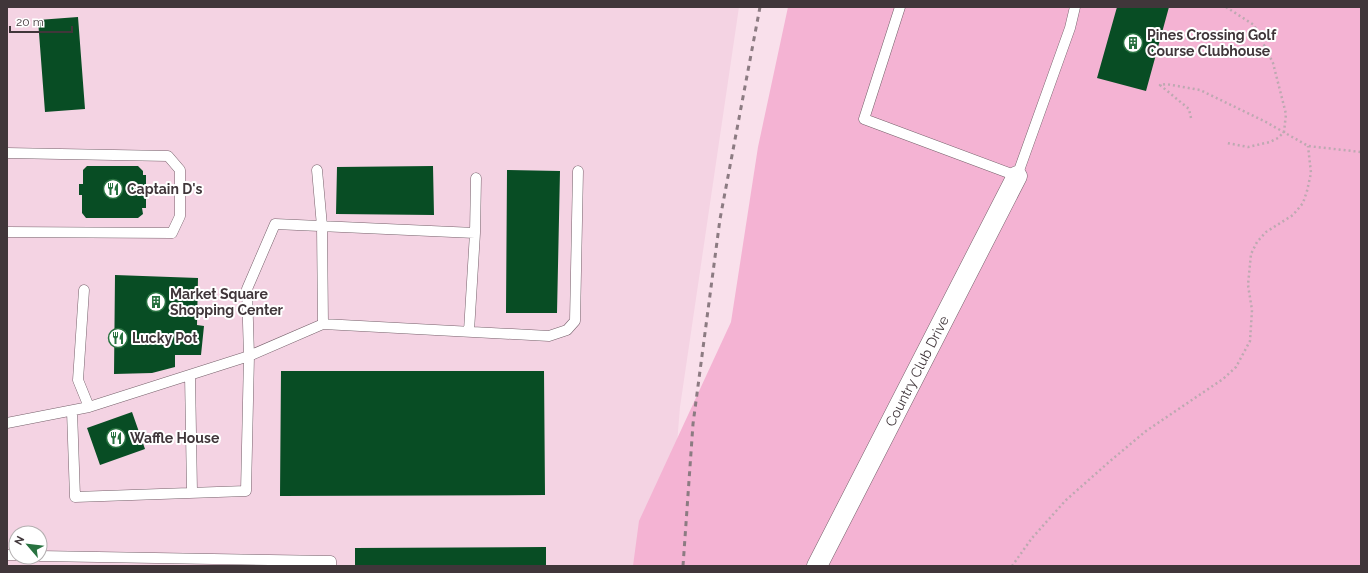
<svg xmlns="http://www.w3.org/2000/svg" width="1368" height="573" font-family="Raleway,sans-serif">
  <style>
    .built { fill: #f4d3e3; fill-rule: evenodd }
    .green { fill: #f4b3d3 }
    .building { fill: #084d24 }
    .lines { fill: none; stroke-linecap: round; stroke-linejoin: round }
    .service-casing { stroke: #76616b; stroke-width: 11 }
    .minor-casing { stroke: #76616b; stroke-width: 21 }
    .path { stroke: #bda9b1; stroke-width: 2.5; stroke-dasharray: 2 3; stroke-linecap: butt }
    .service { stroke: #fff; stroke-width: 10 }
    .minor { stroke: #fff; stroke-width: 20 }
    .rail { stroke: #8c7b82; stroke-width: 3; stroke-dasharray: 5 5; stroke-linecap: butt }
    .labels { text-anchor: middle; stroke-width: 4; stroke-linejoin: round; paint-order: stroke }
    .poi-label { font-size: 14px; font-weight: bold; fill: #40363a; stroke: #fff; text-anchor: start }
    .street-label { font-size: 14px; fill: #40363a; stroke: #fff }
  </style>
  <rect width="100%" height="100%" fill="#f9e0eb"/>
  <!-- built -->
  <path class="built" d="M 7,7 L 739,7 L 680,407 L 667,566 L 7,566 ZM 16,533 L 40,533 L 40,557 L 16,557 Z"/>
  <!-- green -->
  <path class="green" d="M 788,7 L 1361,7 L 1361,566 L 633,566 L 639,521 L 731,322 L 758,147 Z"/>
  <!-- building -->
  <path class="building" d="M 1117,7 L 1169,7 L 1146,91 L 1097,78 Z
    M 78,17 L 85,109 L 45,112 L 38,20 Z
    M 87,166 L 138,166 L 143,171 L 143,175 L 146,175 L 146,208 L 142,208 L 143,214 L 138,218 L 86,218 L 82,213 L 82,195 L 79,195 L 79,184 L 83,184 L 83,170 Z
    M 433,166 L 434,215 L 336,214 L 337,167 Z
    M 507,170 L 560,171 L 557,313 L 506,313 Z
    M 115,275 L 198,278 L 197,325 L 204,326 L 201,355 L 175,355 L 175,367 L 152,373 L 114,374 Z
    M 281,371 L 544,371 L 545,495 L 280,496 Z
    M 132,412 L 145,449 L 100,465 L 87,428 Z
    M 546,547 L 546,566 L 355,566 L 355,548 Z"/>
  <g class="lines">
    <!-- service casing -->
    <g class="service-casing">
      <path id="service" d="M 900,7 L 864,119 L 1017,176 L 1070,28 L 1075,7
        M 7,153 L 168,156 L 180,170 L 180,216 L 172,233 L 7,232
        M 317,170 L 322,226 L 323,324
        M 84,290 L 78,380 L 89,407
        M 469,331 L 475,233 L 476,178
        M 190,375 L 192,492
        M 72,411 L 75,497 L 246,491 L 249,356 L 247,289 L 275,224 L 475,233
        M 7,423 L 89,407 L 249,356 L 323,324 L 549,336 L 567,330 L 575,321 L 578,171
        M 7,555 L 16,555
        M 40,556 L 331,561 L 331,566"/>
    </g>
    <!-- minor casing -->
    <g class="minor-casing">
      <g id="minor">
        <path id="s1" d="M 817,566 L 1017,176"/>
      </g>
    </g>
    <!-- path -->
    <path class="path" d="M 1226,7 L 1254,25 L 1273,63 L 1286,114 L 1284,132 L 1278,138 L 1270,142 L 1248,147 L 1227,143
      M 1191,118 L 1189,109 L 1160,85 L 1166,84 L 1200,90 L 1266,122 L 1308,146 L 1361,152
      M 1012,566 L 1032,538 L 1066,500 L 1109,462 L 1146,431 L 1223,379 L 1236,367 L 1250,341 L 1252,310 L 1248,285 L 1251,254 L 1257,242 L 1266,232 L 1293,215 L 1303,203 L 1307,191 L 1311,173 L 1308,146"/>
    <!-- service -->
    <use href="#service" class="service"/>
    <!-- minor -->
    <use href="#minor" class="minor"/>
    <!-- rail -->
    <path class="rail" d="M 683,566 L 693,424 L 720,219 L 760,7"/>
  </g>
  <!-- icons -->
  <defs>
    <g id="building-ring" transform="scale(1)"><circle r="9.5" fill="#fff" stroke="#287240" stroke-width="1.5"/><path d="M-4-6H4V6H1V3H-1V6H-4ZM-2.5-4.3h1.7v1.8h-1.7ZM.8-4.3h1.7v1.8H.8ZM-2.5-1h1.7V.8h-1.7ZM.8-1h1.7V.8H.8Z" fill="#287240"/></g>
    <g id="restaurant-ring" transform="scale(1)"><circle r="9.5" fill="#fff" stroke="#287240" stroke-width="1.5"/><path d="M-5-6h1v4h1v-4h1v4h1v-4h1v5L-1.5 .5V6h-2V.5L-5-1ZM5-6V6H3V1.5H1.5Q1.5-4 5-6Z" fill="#287240"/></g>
  </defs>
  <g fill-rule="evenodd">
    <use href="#building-ring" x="1133" y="43"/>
    <use href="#restaurant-ring" x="113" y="189"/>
    <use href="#building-ring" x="156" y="302"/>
    <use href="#restaurant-ring" x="118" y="338"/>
    <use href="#restaurant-ring" x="116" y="438"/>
  </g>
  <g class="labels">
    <!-- poi labels -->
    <g class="poi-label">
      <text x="1147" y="40">Pines Crossing Golf<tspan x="1147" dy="16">Course Clubhouse</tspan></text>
      <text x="127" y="194">Captain D's</text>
      <text x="170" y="299">Market Square<tspan x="170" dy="16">Shopping Center</tspan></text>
      <text x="132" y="343">Lucky Pot</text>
      <text x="130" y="443">Waffle House</text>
    </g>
    <!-- street labels -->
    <g class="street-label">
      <text dy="5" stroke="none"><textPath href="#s1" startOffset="219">Country Club Drive</textPath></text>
    </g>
  </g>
  <!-- border -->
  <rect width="1368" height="573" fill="none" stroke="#40363a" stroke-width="16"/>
  <!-- north arrow -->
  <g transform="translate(28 545) rotate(298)"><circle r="19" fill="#ffffff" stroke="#b3afb0"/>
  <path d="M0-3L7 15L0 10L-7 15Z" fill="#287240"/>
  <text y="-6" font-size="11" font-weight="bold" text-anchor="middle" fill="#40363a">N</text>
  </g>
  <!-- scale -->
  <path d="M10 26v6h62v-6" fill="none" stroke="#40363a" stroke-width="2"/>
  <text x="16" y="26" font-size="12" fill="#40363a" stroke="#ffffff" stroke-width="3" paint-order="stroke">20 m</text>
</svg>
